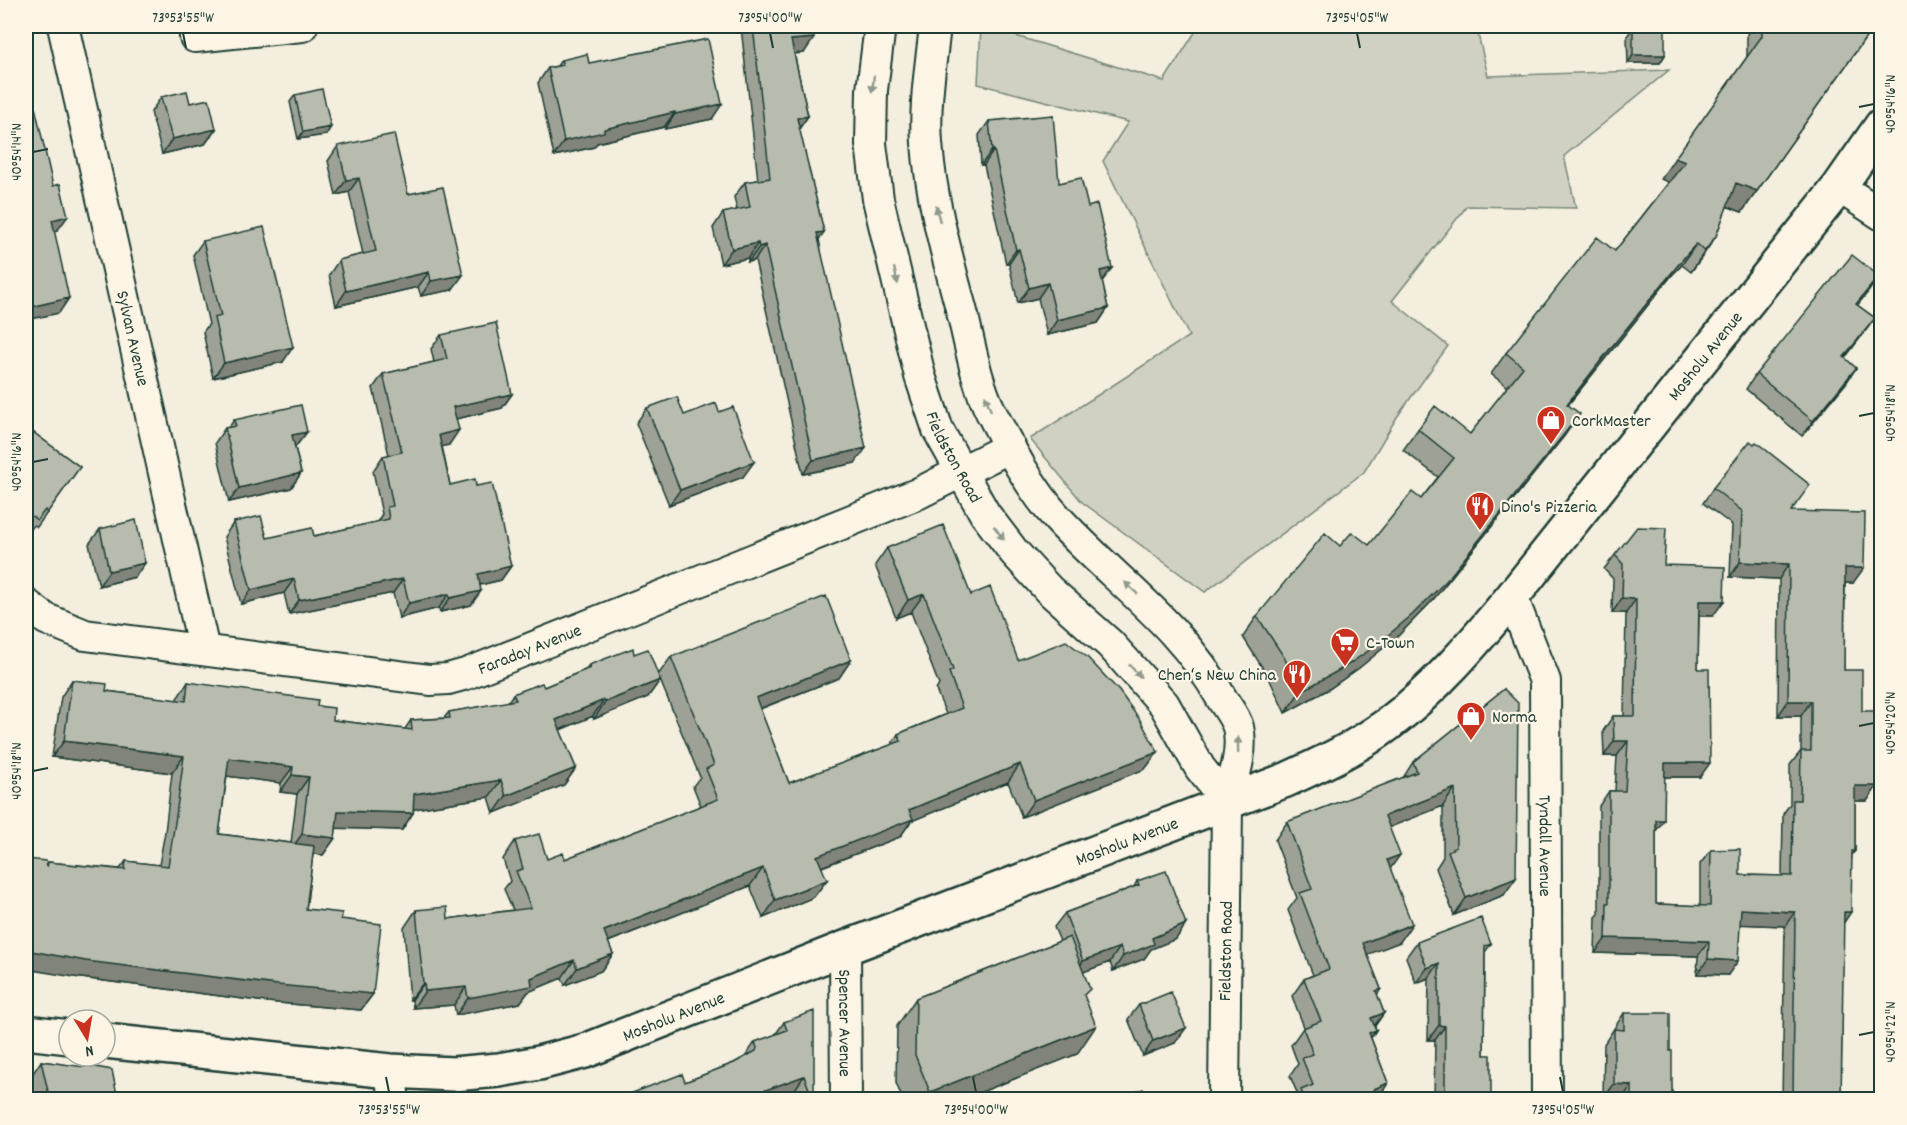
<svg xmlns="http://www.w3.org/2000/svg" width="1907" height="1125" font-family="Dekko,sans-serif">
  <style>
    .green { fill: #d0d1c2; stroke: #78877b; stroke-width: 1.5 }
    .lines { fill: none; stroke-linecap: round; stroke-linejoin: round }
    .minor-casing { stroke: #1f3d34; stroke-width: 34 }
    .tertiary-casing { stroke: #1f3d34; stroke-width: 38 }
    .minor { stroke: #fcf5e5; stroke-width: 30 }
    .tertiary { stroke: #fcf5e5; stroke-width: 33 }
    .wall { fill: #9ea296; stroke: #1f3d34; stroke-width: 1.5; fill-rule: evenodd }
    .shaded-wall { fill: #81847a; stroke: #1f3d34; stroke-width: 1.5 }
    .building { fill: #b8bcae; stroke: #1f3d34; stroke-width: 1.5 }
    .oneway { fill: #8e998c }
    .ticks { fill: none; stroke: #1f3d34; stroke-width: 2 }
    .labels { text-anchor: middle; stroke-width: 4.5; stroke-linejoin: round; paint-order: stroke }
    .street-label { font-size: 18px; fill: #1f3d34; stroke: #fcf5e5 }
    .poi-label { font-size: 18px; fill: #1f3d34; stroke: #fcf5e5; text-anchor: start }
    .neatline { fill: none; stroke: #1f3d34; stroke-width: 2 }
    .ticks-label { font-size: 15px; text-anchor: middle; fill: #1f3d34 }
  </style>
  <rect width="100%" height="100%" fill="#f3eede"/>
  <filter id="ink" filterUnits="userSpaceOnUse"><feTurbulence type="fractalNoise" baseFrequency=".0167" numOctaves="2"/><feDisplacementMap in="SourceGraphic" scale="12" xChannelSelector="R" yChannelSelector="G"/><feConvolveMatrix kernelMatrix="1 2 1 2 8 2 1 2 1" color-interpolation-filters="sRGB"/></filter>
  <g filter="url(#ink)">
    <!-- green -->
    <path class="green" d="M 981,26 L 1001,26 L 1016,36 L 1164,81 L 1199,26 L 1476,26 L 1488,76 L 1669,70 L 1564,156 L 1576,208 L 1467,206 L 1392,301 L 1448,346 L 1397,417 L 1364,472 L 1205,592 L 1082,502 L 1030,439 L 1189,336 L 1103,161 L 1128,122 L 978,84 Z"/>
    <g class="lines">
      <!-- minor casing -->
      <g class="minor-casing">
        <g id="minor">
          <path id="s1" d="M 63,26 L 204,650"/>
          <path id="s2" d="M 880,26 L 872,90 L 871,144 L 878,199 L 920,376 L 938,430 L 985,514 L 1014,552 L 1049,590 L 1110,644 L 1164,704 L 1200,768 L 1227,802"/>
          <path d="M 935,26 C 931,64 924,104 927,143 C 931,201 948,259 963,316 C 970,345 977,385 991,412 C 1010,449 1030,488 1058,519 C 1114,580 1181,624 1222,699 C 1227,707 1235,717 1238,727 C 1244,751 1233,780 1227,802 L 1224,1100"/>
          <path d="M 195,37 L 302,26"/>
          <path d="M 1839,187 L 1882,215"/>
          <path id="s3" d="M 1512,597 L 1545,681 L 1547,1100"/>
          <path id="s4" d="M 26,604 L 46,619 L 85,635 L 430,680 L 448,679 L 466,674 L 917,494 L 1010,447"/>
          <path id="s5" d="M 845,948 L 846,1100"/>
          <path d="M 390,1071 L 394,1100"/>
        </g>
      </g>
      <!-- tertiary casing -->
      <g class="tertiary-casing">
        <g id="tertiary">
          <path d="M 26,1032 L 69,1037"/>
          <path id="s6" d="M 105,1041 L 390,1071 L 453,1074 L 499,1070 L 539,1063 L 585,1051 L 845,948 L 1286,780 C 1321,764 1356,748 1387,725 C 1435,689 1474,643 1512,597 L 1839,187 L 1882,125"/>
        </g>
      </g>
      <!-- minor -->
      <use href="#minor" class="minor"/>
      <!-- tertiary -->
      <use href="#tertiary" class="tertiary"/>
    </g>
    <!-- wall -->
    <path class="wall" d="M 742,26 L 813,26 L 804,53 L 794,53 L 808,116 L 799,129 L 824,232 L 819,239 L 855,463 L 803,474 L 755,260 L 748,262 L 748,258 L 721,264 L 713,228 L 723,213 L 737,210 L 734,197 L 745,182 L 758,180 L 741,27 Z
      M 1753,26 L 1874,26 L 1742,212 L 1727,206 L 1716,236 L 1691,272 L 1682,265 L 1672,275 L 1568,405 L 1565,435 L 1432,601 L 1398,636 L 1359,668 L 1329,689 L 1285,713 L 1269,678 L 1243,637 L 1257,616 L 1340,546 L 1369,545 L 1421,499 L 1438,477 L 1403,450 L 1418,429 L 1470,434 L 1508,387 L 1491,374 L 1506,353 L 1615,251 L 1669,182 L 1661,179 L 1747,57 L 1747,34 Z
      M 1633,28 L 1665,55 L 1660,63 L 1628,63 L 1627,36 Z
      M 561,60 L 589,63 L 712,119 L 665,129 L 664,127 L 597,143 L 594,147 L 554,156 L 538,83 L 548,68 L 557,66 Z
      M 295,95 L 326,135 L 298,139 L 290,102 Z
      M 161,97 L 190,103 L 216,129 L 205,144 L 162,154 L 151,112 Z
      M 989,121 L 1059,183 L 1102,282 L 1108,308 L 1098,323 L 1047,335 L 1038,298 L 1018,303 L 1009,264 L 1006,264 L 984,165 L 981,165 L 979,135 Z
      M 338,146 L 408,194 L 452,290 L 421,296 L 418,287 L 336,306 L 329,275 L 339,260 L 363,254 L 349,192 L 336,195 L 328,161 Z
      M 203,241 L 283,362 L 213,378 L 203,332 L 209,324 L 193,255 Z
      M 1879,276 L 1857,305 L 1875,318 L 1845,358 L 1856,368 L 1846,383 L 1802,436 L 1746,389 L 1756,374 Z
      M 441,335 L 512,394 L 502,408 L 456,419 L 449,445 L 442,446 L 450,485 L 476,486 L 511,566 L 501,580 L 480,585 L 471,605 L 440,612 L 439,608 L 399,618 L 393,593 L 289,614 L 284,593 L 241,604 L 224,537 L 234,522 L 267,538 L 314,536 L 377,522 L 382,514 L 373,471 L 383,456 L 389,455 L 373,388 L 383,374 L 434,362 L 431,349 Z
      M 647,408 L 684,415 L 719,412 L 743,477 L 669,505 L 636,423 Z
      M 234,420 L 307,432 L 296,446 L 295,447 L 301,473 L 291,488 L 229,502 L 215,443 L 225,428 L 229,427 Z
      M 26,427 L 80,467 L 37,527 L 34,525 L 27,535 L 26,534 Z
      M 1713,488 L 1792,511 L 1853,583 L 1845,583 L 1844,670 L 1862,711 L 1877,786 L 1867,801 L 1855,801 L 1855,851 L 1852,855 L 1843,923 L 1841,1100 L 1782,1100 L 1785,926 L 1740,924 L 1728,975 L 1697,974 L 1698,956 L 1595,953 L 1596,917 L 1599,914 L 1599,806 L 1609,791 L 1615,791 L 1617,756 L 1604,756 L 1603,731 L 1613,716 L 1624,716 L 1626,613 L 1612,613 L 1613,579 L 1604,569 L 1615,555 L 1664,565 L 1713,616 L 1699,616 L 1698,669 L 1700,777 L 1664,777 L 1656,831 L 1656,904 L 1700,906 L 1700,864 L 1711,850 L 1740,875 L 1782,876 L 1783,814 L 1790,804 L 1790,765 L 1801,751 L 1801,716 L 1778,716 L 1779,579 L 1730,577 L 1732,525 L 1703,503 Z
      M 100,529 L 145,563 L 135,577 L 99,586 L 89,544 Z
      M 887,548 L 971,595 L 1018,660 L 1158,752 L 1145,769 L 1022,817 L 1008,782 L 911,821 L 900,837 L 822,867 L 814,897 L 763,918 L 750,886 L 608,942 L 613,954 L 601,971 L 565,985 L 562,978 L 528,992 L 520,1003 L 456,1015 L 454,1005 L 413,1008 L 412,1000 L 410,1000 L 404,928 L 416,910 L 448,919 L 513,910 L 504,889 L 510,881 L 503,859 L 515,841 L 547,859 L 565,859 L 701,806 L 693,786 L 700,777 L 658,675 L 671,657 L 851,660 L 839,678 L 760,709 L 789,783 L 891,745 L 898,734 L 946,714 L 936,690 L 939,685 L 911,612 L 896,618 L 875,565 Z
      M 634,654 L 660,680 L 648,697 L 594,719 L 593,716 L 560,730 L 576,768 L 564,785 L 494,813 L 489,797 L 414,809 L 413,813 L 402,830 L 336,828 L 335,838 L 323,855 L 313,854 L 306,909 L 341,919 L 373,994 L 361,1010 L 267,1002 L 74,977 L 46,864 L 48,862 L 120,869 L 126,861 L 159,865 L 165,832 L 172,773 L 52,757 L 61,697 L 72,680 L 106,691 L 176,700 L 188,682 L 317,706 L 333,720 L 405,729 L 411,720 L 444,718 L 449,712 L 508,702 L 513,694 L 544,687 L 585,670 L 589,665 ZM 227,776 L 281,783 L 280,792 L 297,794 L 291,843 L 219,834 Z
      M 1504,689 L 1504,895 L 1454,915 L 1436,868 L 1443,857 L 1443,806 L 1389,827 L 1390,868 L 1400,942 L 1367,954 L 1381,989 L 1377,995 L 1384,1013 L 1375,1026 L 1376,1030 L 1371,1038 L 1388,1083 L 1377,1100 L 1294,1100 L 1298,1095 L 1290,1076 L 1298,1064 L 1291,1045 L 1303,1028 L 1304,1027 L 1292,996 L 1304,979 L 1313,975 L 1288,910 L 1297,898 L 1275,840 L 1287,822 L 1403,778 L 1413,762 Z
      M 1137,881 L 1186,924 L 1176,939 L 1151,949 L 1144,959 L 1113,971 L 1110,962 L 1083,972 L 1077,1054 L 961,1100 L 903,1100 L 896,1083 L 897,1026 L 916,998 L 1060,941 L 1054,927 L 1065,913 L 1134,887 Z
      M 1417,942 L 1491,944 L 1485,952 L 1484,1055 L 1491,1100 L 1434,1100 L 1435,1040 L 1428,1040 L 1429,978 L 1416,983 L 1406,957 Z
      M 1139,1005 L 1175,1043 L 1143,1056 L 1128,1019 Z
      M 1624,1013 L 1670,1051 L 1672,1100 L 1603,1099 L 1604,1044 Z
      M 784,1022 L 814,1094 L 810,1100 L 797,1100 L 794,1091 L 685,1082 L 734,1063 L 745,1057 L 755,1042 L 775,1035 Z
      M 41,1061 L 82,1067 L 84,1065 L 118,1100 L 26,1100 L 26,1084 Z"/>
    <!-- shaded-wall -->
    <path class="shaded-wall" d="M 1874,26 L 1742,212 L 1721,204 L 1736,183 Z
      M 814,38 L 804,53 L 781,55 L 791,40 Z
      M 1633,55 L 1665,55 L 1660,63 L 1628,63 Z
      M 722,104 L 712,119 L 665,129 L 675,114 Z
      M 675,112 L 664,127 L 597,143 L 594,147 L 554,156 L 564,141 L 604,129 Z
      M 808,116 L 798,130 L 797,118 Z
      M 331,127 L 326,135 L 298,139 L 303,132 Z
      M 216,129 L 205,144 L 162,154 L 172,139 Z
      M 992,150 L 994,150 L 984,165 L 981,165 Z
      M 1675,158 L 1685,162 L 1670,183 L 1661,179 Z
      M 359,178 L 349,192 L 336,195 L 346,180 Z
      M 68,216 L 57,231 L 41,234 L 52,220 Z
      M 824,232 L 813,247 L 817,233 Z
      M 1716,236 L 1702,257 L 1691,272 L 1705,251 Z
      M 758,243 L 748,258 L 721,264 L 732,249 Z
      M 1696,244 L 1682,265 L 1672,275 L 1552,425 L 1567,404 L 1609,350 L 1687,254 Z
      M 765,245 L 755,260 L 748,262 L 759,247 Z
      M 1019,249 L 1009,264 L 1006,264 L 1016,250 Z
      M 1112,268 L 1101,283 L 1100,271 Z
      M 429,272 L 418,287 L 336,306 L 346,291 Z
      M 463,275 L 452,290 L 421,296 L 431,281 Z
      M 1879,276 L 1869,291 L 1846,319 L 1856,304 Z
      M 1048,283 L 1038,298 L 1018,303 L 1029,288 Z
      M 69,298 L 59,313 L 26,320 L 26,308 Z
      M 1108,308 L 1098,323 L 1047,335 L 1057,320 Z
      M 1875,318 L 1864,333 L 1833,372 L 1844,357 Z
      M 293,347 L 283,362 L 213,378 L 224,363 Z
      M 1856,368 L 1846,383 L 1802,436 L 1813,421 Z
      M 512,394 L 502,408 L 443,422 L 453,407 Z
      M 1580,414 L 1565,435 L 1432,601 L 1398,636 L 1359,668 L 1329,689 L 1285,713 L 1300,692 Z
      M 459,430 L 449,445 L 429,449 L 439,435 Z
      M 307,432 L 296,446 L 282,450 L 292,435 Z
      M 866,448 L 855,463 L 803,474 L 813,460 Z
      M 754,462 L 743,477 L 669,505 L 680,490 Z
      M 301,473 L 291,488 L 229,502 L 239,488 Z
      M 1740,562 L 1789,564 L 1779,579 L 1730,577 Z
      M 145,563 L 135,577 L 99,586 L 109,571 Z
      M 511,566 L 501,580 L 467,588 L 478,574 Z
      M 1845,568 L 1864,568 L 1853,583 L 1835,583 Z
      M 294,579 L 284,593 L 241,604 L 251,590 Z
      M 403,579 L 393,593 L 289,614 L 299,600 Z
      M 481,591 L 471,605 L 440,612 L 450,598 Z
      M 449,594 L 439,608 L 399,618 L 409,603 Z
      M 924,594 L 911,612 L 896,618 L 908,600 Z
      M 1622,598 L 1636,599 L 1626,613 L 1612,613 Z
      M 1699,601 L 1724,601 L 1713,616 L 1689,615 Z
      M 851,660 L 839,678 L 743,715 L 756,698 Z
      M 660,680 L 648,697 L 594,719 L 605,702 Z
      M 604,700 L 593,716 L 545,736 L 556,720 Z
      M 1788,701 L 1811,701 L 1801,716 L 1778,716 Z
      M 64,741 L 184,756 L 172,773 L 52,757 Z
      M 1614,741 L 1628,741 L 1617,756 L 1604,756 Z
      M 1158,752 L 1145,769 L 1022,817 L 1034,800 Z
      M 229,758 L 293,767 L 281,783 L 218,775 Z
      M 1665,763 L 1710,763 L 1700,777 L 1654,777 Z
      M 1020,764 L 1008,782 L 911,821 L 900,837 L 805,873 L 817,856 L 909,810 Z
      M 576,768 L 564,785 L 494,813 L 506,796 Z
      M 292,775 L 309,777 L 297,794 L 280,792 Z
      M 501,780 L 489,797 L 402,811 L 414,794 Z
      M 1855,786 L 1877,786 L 1867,801 L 1845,801 Z
      M 1455,788 L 1443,806 L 1373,834 L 1385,816 Z
      M 338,811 L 413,813 L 402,830 L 326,828 Z
      M 1656,820 L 1664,820 L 1653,835 Z
      M 302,834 L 335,838 L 323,855 L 290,851 Z
      M 1400,855 L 1388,872 L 1387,860 Z
      M 763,868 L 750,886 L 592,948 L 604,931 Z
      M 1516,878 L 1504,895 L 1454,915 L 1466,898 Z
      M 827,880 L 814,897 L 763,918 L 775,900 Z
      M 1741,909 L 1795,912 L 1785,926 L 1730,924 Z
      M 1844,912 L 1851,912 L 1841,927 Z
      M 1186,924 L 1176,939 L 1151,949 L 1144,959 L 1113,971 L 1123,956 L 1152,938 Z
      M 1412,924 L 1400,942 L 1351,961 L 1363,943 Z
      M 1606,938 L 1709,941 L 1698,956 L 1595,953 Z
      M 1120,947 L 1110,962 L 1073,976 L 1083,961 Z
      M 26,950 L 373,994 L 361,1010 L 267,1002 L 74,977 L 26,969 Z
      M 613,954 L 601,971 L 565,985 L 577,968 Z
      M 1708,959 L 1738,961 L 1728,975 L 1697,974 Z
      M 574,960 L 562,978 L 528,992 L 520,1003 L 456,1015 L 468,998 L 531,978 Z
      M 1439,963 L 1429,978 L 1416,983 L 1427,968 Z
      M 423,983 L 424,983 L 412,1000 L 410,1000 Z
      M 466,987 L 454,1005 L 413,1008 L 425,991 Z
      M 1384,1013 L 1371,1030 L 1371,1018 Z
      M 1439,1025 L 1445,1026 L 1435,1040 L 1428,1040 Z
      M 1096,1026 L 1077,1054 L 961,1100 L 924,1100 L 930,1092 Z
      M 1186,1028 L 1175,1043 L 1143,1056 L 1153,1041 Z
      M 1376,1030 L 1364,1047 L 1369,1033 Z
      M 804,1076 L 794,1091 L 770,1100 L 747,1100 L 749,1096 Z
      M 1388,1083 L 1377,1100 L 1361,1100 L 1363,1097 L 1374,1089 Z
      M 1614,1084 L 1632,1085 L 1622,1099 L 1603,1099 Z
      M 811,1094 L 814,1094 L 810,1100 L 807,1100 Z"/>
    <!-- building -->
    <path class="building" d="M 753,26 L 813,26 L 814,38 L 791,40 L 808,116 L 797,118 L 824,232 L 817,233 L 866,448 L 813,460 L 765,245 L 759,247 L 758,243 L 732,249 L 723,213 L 750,207 L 745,182 L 770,178 Z
      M 1762,26 L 1874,26 L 1757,191 L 1736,183 L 1716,236 L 1705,251 L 1696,244 L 1687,254 L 1609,350 L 1567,404 L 1580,414 L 1447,580 L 1412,615 L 1374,647 L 1343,668 L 1300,692 L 1284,657 L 1257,616 L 1325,533 L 1340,546 L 1352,532 L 1369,545 L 1412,492 L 1421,499 L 1454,458 L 1418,429 L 1435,406 L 1470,434 L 1523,367 L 1506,353 L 1597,237 L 1615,251 L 1685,162 L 1675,158 L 1762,36 Z
      M 1633,28 L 1665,28 L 1665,55 L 1633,55 Z
      M 708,39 L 722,104 L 675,114 L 675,112 L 604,129 L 604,132 L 564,141 L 548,68 L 563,65 L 561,60 L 587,54 L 589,63 Z
      M 28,76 L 53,186 L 60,184 L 68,216 L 52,220 L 69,298 L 26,308 L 26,77 Z
      M 322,89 L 331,127 L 303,132 L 295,95 Z
      M 187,91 L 190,103 L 209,99 L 216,129 L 172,139 L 161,97 Z
      M 1053,115 L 1059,183 L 1081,178 L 1088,207 L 1097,204 L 1112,268 L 1100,271 L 1108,308 L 1057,320 L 1048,283 L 1029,288 L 1019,249 L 1016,250 L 994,150 L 992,150 L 989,121 Z
      M 394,134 L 408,194 L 443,187 L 463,275 L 431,281 L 429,272 L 346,291 L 339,260 L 376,251 L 359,178 L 346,180 L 338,146 Z
      M 264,227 L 293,347 L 224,363 L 214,318 L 221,316 L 203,241 Z
      M 1852,255 L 1879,276 L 1856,304 L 1875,318 L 1844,357 L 1856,368 L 1813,421 L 1756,374 Z
      M 496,323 L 512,394 L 453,407 L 459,430 L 439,435 L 450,485 L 475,479 L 476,486 L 492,483 L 511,566 L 478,574 L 481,591 L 450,598 L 449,594 L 409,603 L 403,579 L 299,600 L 294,579 L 251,590 L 234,522 L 261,516 L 267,538 L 312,528 L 314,536 L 389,519 L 387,507 L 393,506 L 383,456 L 402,452 L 383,374 L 447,359 L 441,335 Z
      M 677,397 L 684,415 L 716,403 L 719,412 L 733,407 L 754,462 L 680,490 L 647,408 Z
      M 301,405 L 307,432 L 292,435 L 301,473 L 239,488 L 225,428 L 236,426 L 234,420 Z
      M 26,427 L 80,467 L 47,513 L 45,510 L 37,520 L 26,512 Z
      M 1750,441 L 1754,444 L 1756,442 L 1810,485 L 1791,511 L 1865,513 L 1864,568 L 1845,568 L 1844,670 L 1862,670 L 1862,711 L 1878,711 L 1877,786 L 1855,786 L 1855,851 L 1852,851 L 1851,912 L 1844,912 L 1841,1100 L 1793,1100 L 1795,912 L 1741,909 L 1738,961 L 1708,959 L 1709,941 L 1606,938 L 1607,903 L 1609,903 L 1609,791 L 1625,791 L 1628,741 L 1614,741 L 1613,716 L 1635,716 L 1636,599 L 1622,598 L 1623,564 L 1615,555 L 1637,527 L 1666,528 L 1664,565 L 1725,567 L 1724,601 L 1699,601 L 1698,669 L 1709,669 L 1710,763 L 1665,763 L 1664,820 L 1656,820 L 1656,904 L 1710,906 L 1711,850 L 1740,849 L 1740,875 L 1792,876 L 1793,800 L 1800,800 L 1801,751 L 1811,751 L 1811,701 L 1788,701 L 1789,564 L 1740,562 L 1742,511 L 1713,488 Z
      M 136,520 L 145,563 L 109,571 L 100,529 Z
      M 943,525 L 971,595 L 990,587 L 1018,660 L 1066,641 L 1087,657 L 1119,691 L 1140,720 L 1158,752 L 1034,800 L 1020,764 L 909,810 L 913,819 L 817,856 L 827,880 L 775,900 L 763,868 L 604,931 L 613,954 L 577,968 L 574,960 L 531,978 L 532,986 L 468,998 L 466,987 L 425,991 L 424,983 L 423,983 L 416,910 L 447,907 L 448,919 L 531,908 L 516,871 L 523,869 L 515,841 L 539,834 L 547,859 L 563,853 L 565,859 L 718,799 L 706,769 L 714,765 L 671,657 L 826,596 L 851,660 L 756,698 L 789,783 L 901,741 L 898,734 L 962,708 L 949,672 L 953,670 L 924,594 L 908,600 L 887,548 Z
      M 633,648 L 634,654 L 648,649 L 660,680 L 605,702 L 604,700 L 556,720 L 576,768 L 506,796 L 501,780 L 414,794 L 413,813 L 338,811 L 335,838 L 302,834 L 309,777 L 292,775 L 293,767 L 229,758 L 219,834 L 314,846 L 306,909 L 342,913 L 341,919 L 381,924 L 373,994 L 278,985 L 86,961 L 26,950 L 26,859 L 46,861 L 47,867 L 48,862 L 125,870 L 126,861 L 168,866 L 176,816 L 184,756 L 64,741 L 72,680 L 107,684 L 106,691 L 186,701 L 188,682 L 318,700 L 317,706 L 334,708 L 333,720 L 412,730 L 411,720 L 450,718 L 449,712 L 516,700 L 513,694 L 542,683 L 544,687 L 590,668 L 589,665 Z
      M 1504,689 L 1518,703 L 1516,878 L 1466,898 L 1448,851 L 1456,847 L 1455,788 L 1385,816 L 1400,855 L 1387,860 L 1412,924 L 1363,943 L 1381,989 L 1376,991 L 1384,1013 L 1371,1018 L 1376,1030 L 1369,1033 L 1388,1083 L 1374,1089 L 1375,1092 L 1363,1097 L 1364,1100 L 1305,1100 L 1301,1090 L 1313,1085 L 1302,1058 L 1313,1054 L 1303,1028 L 1321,1021 L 1304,979 L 1329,969 L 1300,893 L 1312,889 L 1287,822 L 1417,772 L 1413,762 Z
      M 1166,871 L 1186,924 L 1152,938 L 1154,944 L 1123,956 L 1120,947 L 1083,961 L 1065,913 L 1139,885 L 1137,881 Z
      M 1481,918 L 1491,944 L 1485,946 L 1484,1055 L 1491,1055 L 1491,1100 L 1445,1100 L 1445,1026 L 1439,1025 L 1439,963 L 1427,968 L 1417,942 Z
      M 1070,937 L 1090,989 L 1084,995 L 1096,1026 L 930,1092 L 915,1055 L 916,998 Z
      M 1171,992 L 1186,1028 L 1153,1041 L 1139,1005 Z
      M 814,1011 L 814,1094 L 811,1094 L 804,1076 L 749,1096 L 750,1100 L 614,1100 L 682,1074 L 685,1082 L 734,1063 L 756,1051 L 757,1048 L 755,1042 L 787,1030 L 784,1022 Z
      M 1624,1013 L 1670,1013 L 1670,1051 L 1672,1051 L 1672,1100 L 1632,1100 L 1632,1085 L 1614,1084 L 1614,1029 L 1624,1030 Z
      M 41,1061 L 84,1067 L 84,1065 L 112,1070 L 118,1100 L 50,1100 Z
      M 1143,1089 L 1147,1100 L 1117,1100 Z
      M 611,1096 L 612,1100 L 601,1100 Z"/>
    <!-- one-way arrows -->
    <defs><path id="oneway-solid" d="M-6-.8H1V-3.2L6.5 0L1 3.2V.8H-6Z" transform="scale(1.5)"/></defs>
    <g class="oneway">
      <use href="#oneway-solid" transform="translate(873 84) rotate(96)"/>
      <use href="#oneway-solid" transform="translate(938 214) rotate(-103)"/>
      <use href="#oneway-solid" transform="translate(896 276) rotate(77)"/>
      <use href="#oneway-solid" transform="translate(988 403) rotate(-110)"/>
      <use href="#oneway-solid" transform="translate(999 533) rotate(53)"/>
      <use href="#oneway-solid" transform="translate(1131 588) rotate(-137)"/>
      <use href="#oneway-solid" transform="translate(1135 671) rotate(47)"/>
      <use href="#oneway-solid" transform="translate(1238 745) rotate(-91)"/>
    </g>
  </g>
  <!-- ticks -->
  <path class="ticks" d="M 183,33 L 186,48M 770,33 L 773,48M 1357,33 L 1360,48M 1859,107 L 1874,104M 33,152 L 48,149M 1859,416 L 1874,413M 33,462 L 48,459M 1859,726 L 1874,723M 33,771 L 48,768M 1859,1035 L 1874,1032M 386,1077 L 389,1092M 973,1077 L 976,1092M 1560,1077 L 1563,1092"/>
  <!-- icons -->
  <defs>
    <g id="shop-pin" transform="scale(1.5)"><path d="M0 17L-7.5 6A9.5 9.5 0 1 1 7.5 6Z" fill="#c8321e" stroke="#fcf5e5"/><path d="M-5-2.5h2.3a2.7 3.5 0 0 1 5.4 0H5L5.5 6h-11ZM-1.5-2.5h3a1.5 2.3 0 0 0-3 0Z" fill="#fff"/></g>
    <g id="restaurant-pin" transform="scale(1.5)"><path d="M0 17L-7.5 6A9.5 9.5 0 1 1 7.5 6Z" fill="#c8321e" stroke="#fcf5e5"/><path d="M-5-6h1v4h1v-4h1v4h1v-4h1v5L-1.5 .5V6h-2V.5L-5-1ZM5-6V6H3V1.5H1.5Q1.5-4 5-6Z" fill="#fff"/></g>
    <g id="supermarket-pin" transform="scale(1.5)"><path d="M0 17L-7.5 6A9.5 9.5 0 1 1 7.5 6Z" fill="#c8321e" stroke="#fcf5e5"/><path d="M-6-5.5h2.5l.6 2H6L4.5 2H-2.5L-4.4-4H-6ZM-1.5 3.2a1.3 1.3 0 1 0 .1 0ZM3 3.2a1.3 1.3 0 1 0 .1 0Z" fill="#fff"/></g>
  </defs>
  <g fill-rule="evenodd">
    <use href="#shop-pin" x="1551" y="420"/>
    <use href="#restaurant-pin" x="1480" y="506"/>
    <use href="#supermarket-pin" x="1345" y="642"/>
    <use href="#restaurant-pin" x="1297" y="674"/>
    <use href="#shop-pin" x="1471" y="716"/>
  </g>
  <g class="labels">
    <!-- street labels -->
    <g class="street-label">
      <text dy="6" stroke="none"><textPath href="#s1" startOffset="320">Sylvan Avenue</textPath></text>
      <text dy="6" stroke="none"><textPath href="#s6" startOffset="1839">Mosholu Avenue</textPath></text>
      <text dy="6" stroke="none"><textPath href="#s2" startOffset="444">Fieldston Road</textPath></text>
      <text dy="6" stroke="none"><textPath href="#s4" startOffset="520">Faraday Avenue</textPath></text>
      <text dy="6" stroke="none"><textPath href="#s6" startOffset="1065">Mosholu Avenue</textPath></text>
      <text dy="6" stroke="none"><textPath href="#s3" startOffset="255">Tyndall Avenue</textPath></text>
      <text transform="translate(1225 951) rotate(-89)" y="6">Fieldston Road</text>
      <text dy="6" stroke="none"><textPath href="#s6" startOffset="579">Mosholu Avenue</textPath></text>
      <text dy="6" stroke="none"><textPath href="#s5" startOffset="75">Spencer Avenue</textPath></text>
    </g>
    <!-- poi labels -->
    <g class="poi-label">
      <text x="1572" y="426">CorkMaster</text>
      <text x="1501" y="512">Dino's Pizzeria</text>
      <text x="1366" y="648">C-Town</text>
      <text x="1276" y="680" text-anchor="end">Chen‘s New China</text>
      <text x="1492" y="722">Norma</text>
    </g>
  </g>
  <!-- margin -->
  <rect width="1907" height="1125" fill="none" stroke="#fcf5e5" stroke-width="66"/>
  <!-- north arrow -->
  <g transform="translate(87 1038) rotate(169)"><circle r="28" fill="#fcf5e5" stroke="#a4ab9e" stroke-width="1.5"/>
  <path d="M0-4.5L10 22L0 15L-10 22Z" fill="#c8321e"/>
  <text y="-9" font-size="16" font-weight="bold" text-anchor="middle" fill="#1f3d34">N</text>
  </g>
  <rect x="33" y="33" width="1841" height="1059" class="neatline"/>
  <g class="ticks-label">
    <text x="183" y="22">73°53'55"W</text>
    <text x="770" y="22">73°54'00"W</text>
    <text x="1357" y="22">73°54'05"W</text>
    <text transform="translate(1890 104) rotate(-90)" y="5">40°54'16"N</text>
    <text transform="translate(16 152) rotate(-90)" y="5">40°54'14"N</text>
    <text transform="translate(1890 413) rotate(-90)" y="5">40°54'18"N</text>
    <text transform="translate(16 462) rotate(-90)" y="5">40°54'16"N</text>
    <text transform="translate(1890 723) rotate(-90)" y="5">40°54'20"N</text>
    <text transform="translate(16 771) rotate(-90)" y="5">40°54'18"N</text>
    <text transform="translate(1890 1032) rotate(-90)" y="5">40°54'22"N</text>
    <text x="389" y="1114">73°53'55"W</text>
    <text x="976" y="1114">73°54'00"W</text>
    <text x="1563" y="1114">73°54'05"W</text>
  </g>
</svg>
